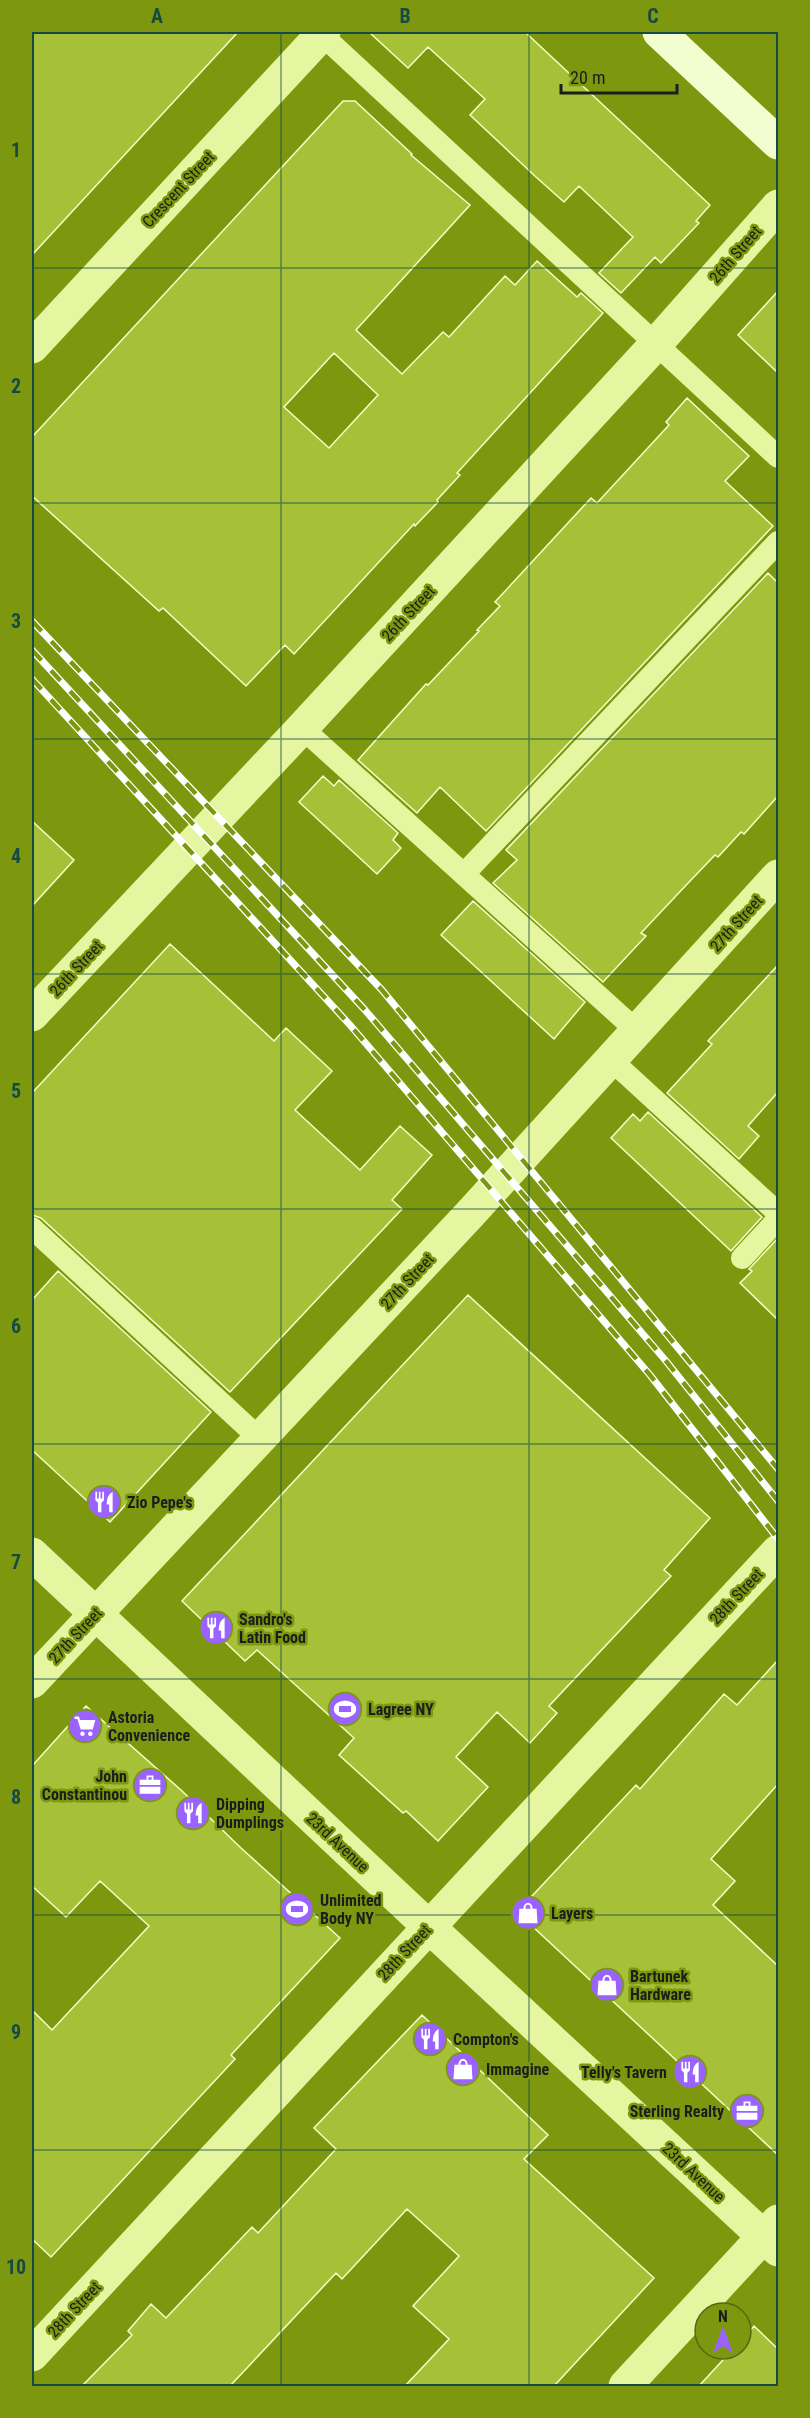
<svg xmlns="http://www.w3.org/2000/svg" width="810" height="2418" font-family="'Roboto Condensed',sans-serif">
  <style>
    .building { fill: #a6c138; stroke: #f4fec8; stroke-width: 1.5; fill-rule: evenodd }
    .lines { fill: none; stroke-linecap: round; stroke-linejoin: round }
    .lane { stroke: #e5f5a0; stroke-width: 22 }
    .street { stroke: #e5f5a0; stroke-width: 33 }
    .secondary { stroke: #f4fdd0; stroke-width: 33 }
    .rail-casing { stroke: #fff; stroke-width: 7 }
    .rail { stroke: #7d980f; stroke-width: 4.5; stroke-dasharray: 14; stroke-linecap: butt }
    .grid { fill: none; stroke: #164a46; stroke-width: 1.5; stroke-opacity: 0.55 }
    .labels { text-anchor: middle; stroke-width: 5; stroke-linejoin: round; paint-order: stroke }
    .street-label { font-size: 16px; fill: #1d1d1d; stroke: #7d980f }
    .poi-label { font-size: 16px; font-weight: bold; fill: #1d1d1d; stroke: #7d980f; text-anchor: start }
    .neatline { fill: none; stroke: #164a46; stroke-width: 2 }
    .grid-label { font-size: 20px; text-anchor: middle; font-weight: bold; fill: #164a46 }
  </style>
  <rect width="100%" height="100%" fill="#7d980f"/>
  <!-- building -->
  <path class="building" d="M 32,32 L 238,32 L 32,255 Z
    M 369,32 L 525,32 L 710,205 L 696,221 L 699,223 L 661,263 L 655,257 L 621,293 L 599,273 L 633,237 L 579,186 L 564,202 L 536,177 L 470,115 L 485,99 L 428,47 L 408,68 Z
    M 343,101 L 355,101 L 412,154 L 411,155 L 470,205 L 356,330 L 402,374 L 443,332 L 449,337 L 505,276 L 515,285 L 537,261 L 577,297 L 581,293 L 603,313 L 457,473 L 460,475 L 437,500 L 438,502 L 415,526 L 414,524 L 294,654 L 285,645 L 246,686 L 163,608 L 159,611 L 32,496 L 32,437 ZM 334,353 L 378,395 L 329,448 L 284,407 Z
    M 778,291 L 778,373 L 738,335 Z
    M 687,398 L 749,456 L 725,481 L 773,526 L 486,831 L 440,787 L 417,813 L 358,760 L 426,684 L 428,685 L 479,631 L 477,630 L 500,606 L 495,602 L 591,498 L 597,503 L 669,425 L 666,422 Z
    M 768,573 L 778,583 L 778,796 L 744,834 L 741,832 L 718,857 L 715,855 L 691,880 L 641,933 L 646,936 L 603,982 L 493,883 L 517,860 L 506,850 Z
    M 323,776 L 334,786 L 339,780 L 398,833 L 393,840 L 401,848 L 377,874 L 299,802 Z
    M 32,821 L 74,860 L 32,906 Z
    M 473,901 L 585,1002 L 554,1039 L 441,935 Z
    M 170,944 L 274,1041 L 286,1028 L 332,1071 L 295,1110 L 360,1170 L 400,1126 L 432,1155 L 392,1200 L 402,1209 L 230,1392 L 41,1218 L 32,1215 L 32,1093 Z
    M 778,965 L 778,1092 L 748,1126 L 759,1136 L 739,1159 L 667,1093 L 712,1044 L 708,1041 Z
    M 648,1112 L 762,1217 L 731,1251 L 611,1138 L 633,1114 L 640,1121 Z
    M 778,1238 L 778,1320 L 740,1283 L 752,1271 L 749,1269 Z
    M 58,1271 L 211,1412 L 110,1522 L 32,1450 L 32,1300 Z
    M 468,1295 L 710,1518 L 664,1570 L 671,1576 L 549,1706 L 557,1713 L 530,1743 L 497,1712 L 456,1757 L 488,1787 L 438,1841 L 406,1811 L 403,1813 L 339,1755 L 354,1738 L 257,1650 L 245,1661 L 182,1601 Z
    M 778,1660 L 778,1784 L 711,1859 L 735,1881 L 713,1905 L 778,1966 L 778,2155 L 517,1912 L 636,1785 L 640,1789 L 724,1694 L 737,1705 Z
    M 86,1706 L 181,1790 L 241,1848 L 340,1938 L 231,2055 L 235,2059 L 51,2257 L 32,2239 L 32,2010 L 52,2030 L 149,1926 L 100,1881 L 66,1917 L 32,1886 L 32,1766 Z
    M 422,2015 L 548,2135 L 524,2159 L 654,2278 L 554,2386 L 405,2386 L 449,2339 L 413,2306 L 459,2256 L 407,2209 L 342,2279 L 336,2273 L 230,2386 L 82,2386 L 132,2335 L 128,2331 L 151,2304 L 166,2318 L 252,2227 L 258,2233 L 336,2149 L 314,2128 Z
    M 754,2326 L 778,2349 L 778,2386 L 699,2386 L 733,2349 L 741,2349 L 741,2341 Z"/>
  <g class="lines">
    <!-- lane -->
    <path class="lane" d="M 321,34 L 778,457
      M 302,728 L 637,1031
      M 464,874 L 778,542
      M 610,1059 L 778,1213
      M 32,1228 L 259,1438
      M 742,1258 L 778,1219"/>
    <!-- street -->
    <path class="street" d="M 32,347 L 324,32
      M 32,1015 L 302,728 L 656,344 L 778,206
      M 32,1554 L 428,1926 L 778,2250
      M 32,1682 L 470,1214 L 778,876
      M 32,2355 L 778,1551
      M 625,2386 L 778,2221"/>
    <!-- secondary -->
    <path class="secondary" d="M 659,32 L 778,143"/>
    <!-- rail casing -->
    <g class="rail-casing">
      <path id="rail" d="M 32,621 L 382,990 L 778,1469
        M 32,650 L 365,1010 L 666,1361 L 778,1501
        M 32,679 L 350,1025 L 650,1375 L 778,1539"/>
    </g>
    <!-- rail -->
    <use href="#rail" class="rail"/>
  </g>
  <!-- grid -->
  <path class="grid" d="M 281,32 L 281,2386M 529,32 L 529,2386M 32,268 L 778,268M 32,503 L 778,503M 32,739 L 778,739M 32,974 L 778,974M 32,1209 L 778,1209M 32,1444 L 778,1444M 32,1679 L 778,1679M 32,1915 L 778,1915M 32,2150 L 778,2150"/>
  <!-- icons -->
  <defs>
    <g id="restaurant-disc" transform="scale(1.725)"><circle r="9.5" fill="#9a63ff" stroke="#7d980f"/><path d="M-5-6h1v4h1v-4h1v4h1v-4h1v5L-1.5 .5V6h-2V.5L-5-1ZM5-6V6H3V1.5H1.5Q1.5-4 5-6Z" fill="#fff"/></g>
    <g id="stadium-disc" transform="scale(1.725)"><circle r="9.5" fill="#9a63ff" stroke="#7d980f"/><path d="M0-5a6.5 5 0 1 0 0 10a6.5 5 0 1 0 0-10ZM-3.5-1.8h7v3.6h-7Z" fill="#fff"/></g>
    <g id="supermarket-disc" transform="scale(1.725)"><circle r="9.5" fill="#9a63ff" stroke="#7d980f"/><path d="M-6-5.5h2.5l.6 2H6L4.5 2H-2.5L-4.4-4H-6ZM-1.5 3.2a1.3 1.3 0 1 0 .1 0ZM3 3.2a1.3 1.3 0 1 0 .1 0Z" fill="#fff"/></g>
    <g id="office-disc" transform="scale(1.725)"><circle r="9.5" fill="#9a63ff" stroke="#7d980f"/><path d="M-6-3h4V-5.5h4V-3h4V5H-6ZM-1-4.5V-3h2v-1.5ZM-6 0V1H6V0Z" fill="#fff"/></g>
    <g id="shop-disc" transform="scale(1.725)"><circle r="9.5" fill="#9a63ff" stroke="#7d980f"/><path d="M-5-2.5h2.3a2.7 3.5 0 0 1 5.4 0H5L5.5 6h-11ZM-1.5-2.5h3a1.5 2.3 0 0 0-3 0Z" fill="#fff"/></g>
  </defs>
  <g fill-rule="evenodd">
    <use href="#restaurant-disc" x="104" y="1502"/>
    <use href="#restaurant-disc" x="216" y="1628"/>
    <use href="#stadium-disc" x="345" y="1709"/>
    <use href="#supermarket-disc" x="85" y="1726"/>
    <use href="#office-disc" x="150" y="1785"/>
    <use href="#restaurant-disc" x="193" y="1813"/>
    <use href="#stadium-disc" x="297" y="1909"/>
    <use href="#shop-disc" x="528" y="1913"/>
    <use href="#shop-disc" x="607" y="1985"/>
    <use href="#restaurant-disc" x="430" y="2039"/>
    <use href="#shop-disc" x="463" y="2069"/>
    <use href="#restaurant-disc" x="690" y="2072"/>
    <use href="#office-disc" x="747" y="2111"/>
  </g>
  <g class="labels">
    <!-- street labels -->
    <g class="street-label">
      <text transform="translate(178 189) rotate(-47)" y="6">Crescent Street</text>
      <text transform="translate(735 254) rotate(-49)" y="6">26th Street</text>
      <text transform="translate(408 613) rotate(-47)" y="6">26th Street</text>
      <text transform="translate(736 923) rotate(-48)" y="6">27th Street</text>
      <text transform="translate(76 968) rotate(-47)" y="6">26th Street</text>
      <text transform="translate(407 1281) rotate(-47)" y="6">27th Street</text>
      <text transform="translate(736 1596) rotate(-47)" y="6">28th Street</text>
      <text transform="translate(75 1635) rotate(-47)" y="6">27th Street</text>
      <text transform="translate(338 1842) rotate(43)" y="6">23rd Avenue</text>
      <text transform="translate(404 1952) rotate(-47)" y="6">28th Street</text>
      <text transform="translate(694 2172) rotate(43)" y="6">23rd Avenue</text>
      <text transform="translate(74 2309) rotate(-47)" y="6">28th Street</text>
    </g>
    <!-- poi labels -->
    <g class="poi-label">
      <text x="127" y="1508">Zio Pepe's</text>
      <text x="239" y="1625">Sandro's<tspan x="239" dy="18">Latin Food</tspan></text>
      <text x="368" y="1715">Lagree NY</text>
      <text x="108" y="1723">Astoria<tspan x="108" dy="18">Convenience</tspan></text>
      <text x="127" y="1782" text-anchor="end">John<tspan x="127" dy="18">Constantinou</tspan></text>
      <text x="216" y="1810">Dipping<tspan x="216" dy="18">Dumplings</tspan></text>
      <text x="320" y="1906">Unlimited<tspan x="320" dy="18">Body NY</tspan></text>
      <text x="551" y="1919">Layers</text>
      <text x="630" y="1982">Bartunek<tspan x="630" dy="18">Hardware</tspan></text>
      <text x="453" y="2045">Compton's</text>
      <text x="486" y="2075">Immagine</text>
      <text x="667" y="2078" text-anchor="end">Telly's Tavern</text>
      <text x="724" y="2117" text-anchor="end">Sterling Realty</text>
    </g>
  </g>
  <!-- border -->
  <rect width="810" height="2418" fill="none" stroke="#7d980f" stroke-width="66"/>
  <!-- north arrow -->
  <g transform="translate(723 2331)"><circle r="28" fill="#7d980f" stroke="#576715" stroke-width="1.5"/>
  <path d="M0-4.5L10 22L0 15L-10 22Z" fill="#9a63ff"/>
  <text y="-9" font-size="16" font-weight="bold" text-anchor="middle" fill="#1d1d1d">N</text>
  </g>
  <!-- scale -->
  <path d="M561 84v9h116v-9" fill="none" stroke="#1d1d1d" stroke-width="3"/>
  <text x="570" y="84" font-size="18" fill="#1d1d1d" stroke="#7d980f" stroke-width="4.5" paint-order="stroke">20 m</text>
  <rect x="33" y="33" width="744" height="2352" class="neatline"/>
  <g class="grid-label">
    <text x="157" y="23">A</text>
    <text x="405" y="23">B</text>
    <text x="653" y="23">C</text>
    <text x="16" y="157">1</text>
    <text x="16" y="393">2</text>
    <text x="16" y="628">3</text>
    <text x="16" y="863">4</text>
    <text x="16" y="1098">5</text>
    <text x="16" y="1333">6</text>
    <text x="16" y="1569">7</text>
    <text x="16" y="1804">8</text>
    <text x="16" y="2039">9</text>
    <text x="16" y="2274">10</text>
  </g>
</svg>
